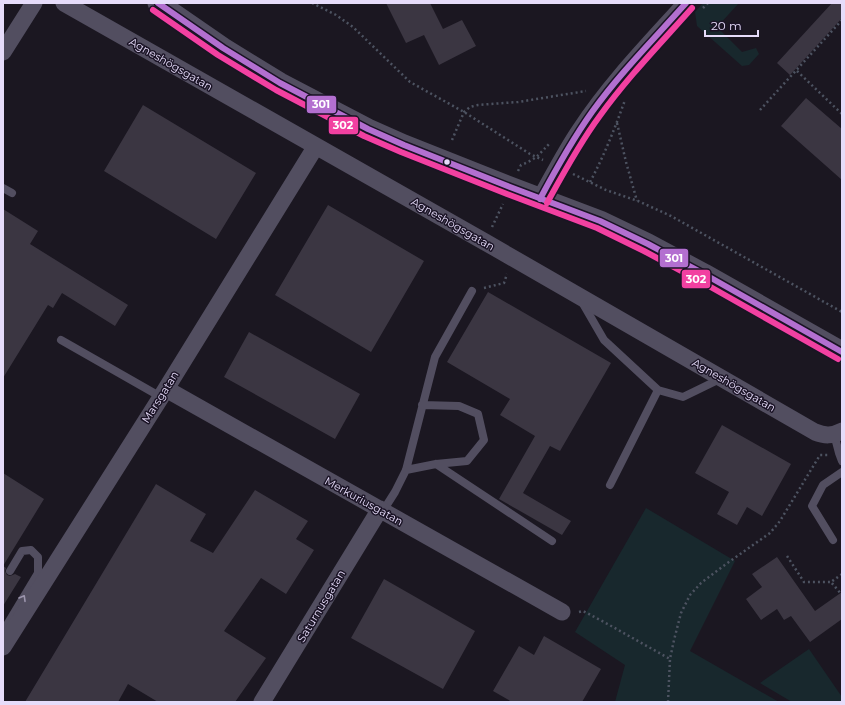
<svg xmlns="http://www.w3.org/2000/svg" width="845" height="705" font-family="Montserrat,sans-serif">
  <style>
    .green { fill: #18282d }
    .building { fill: #3b3642 }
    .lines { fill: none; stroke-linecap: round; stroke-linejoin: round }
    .path { stroke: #4d5361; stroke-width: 2.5; stroke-dasharray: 2 3; stroke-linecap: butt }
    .service { stroke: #524e60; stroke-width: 8 }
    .minor { stroke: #524e60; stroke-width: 17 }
    .tertiary { stroke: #524e60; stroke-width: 21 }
    .bus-1-casing { stroke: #1a1325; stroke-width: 9 }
    .bus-2-casing { stroke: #1a1325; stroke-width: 9 }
    .bus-1 { stroke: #b36fd0; stroke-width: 6 }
    .bus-2 { stroke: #f240a1; stroke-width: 6 }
    .oneway { stroke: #9c95ad }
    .bus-dot { fill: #e6dcfa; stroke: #1a1325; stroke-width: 1.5 }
    .labels { text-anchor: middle; stroke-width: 3; stroke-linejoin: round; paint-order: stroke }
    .street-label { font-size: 11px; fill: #e6dcfa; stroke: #1a1325 }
    .line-badge { stroke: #1a1325; stroke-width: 1.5 }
    .badge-label { font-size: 11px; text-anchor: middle; font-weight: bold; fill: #fff }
  </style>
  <rect width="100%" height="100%" fill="#1b1721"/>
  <!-- green -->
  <path class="green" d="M 703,3 L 739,3 L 717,27 L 742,52 L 756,48 L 759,54 L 749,65 L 742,66 L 697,26 L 695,12 Z
    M 646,508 L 735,561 L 690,651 L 779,702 L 615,702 L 625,665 L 575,632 Z
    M 809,649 L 842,697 L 842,702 L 792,702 L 760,683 Z"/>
  <!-- building -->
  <path class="building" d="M 386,3 L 430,3 L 443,29 L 462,20 L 476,46 L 439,65 L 424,35 L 406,43 Z
    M 832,3 L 842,3 L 842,18 L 790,75 L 777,63 Z
    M 806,98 L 842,129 L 842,180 L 781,126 Z
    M 143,105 L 256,173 L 216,239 L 104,171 Z
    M 328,205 L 424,261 L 371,352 L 275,295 Z
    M 3,209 L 38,231 L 30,244 L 128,305 L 115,326 L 62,293 L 53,308 L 48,305 L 3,378 Z
    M 488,292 L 611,363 L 560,451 L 550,446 L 523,493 L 571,521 L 562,535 L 499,499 L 535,436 L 500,415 L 510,399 L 447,362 Z
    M 249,332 L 360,394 L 335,439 L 224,377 Z
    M 722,425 L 791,464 L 762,516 L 747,507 L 737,525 L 717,514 L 729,492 L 695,473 Z
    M 3,473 L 44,499 L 3,566 Z
    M 156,484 L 206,514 L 190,541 L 213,553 L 255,490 L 308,521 L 296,539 L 314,550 L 286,594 L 261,578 L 224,631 L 266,658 L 235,702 L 158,702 L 128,684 L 118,702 L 25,702 Z
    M 777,557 L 815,611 L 842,592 L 842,619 L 810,642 L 791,616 L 784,620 L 777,609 L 761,620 L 746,599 L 762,587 L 752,574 Z
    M 3,566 L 6,568 L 5,571 L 7,575 L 10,576 L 15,574 L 21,577 L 3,606 Z
    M 384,579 L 475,631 L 443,689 L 351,638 Z
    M 544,636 L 601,669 L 582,702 L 512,702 L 493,691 L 519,646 L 534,655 Z"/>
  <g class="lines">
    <!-- path -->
    <path class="path" d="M 312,3 L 336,15 L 353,27 L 410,82 L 464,112 L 530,154 L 543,160
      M 703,8 L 708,3
      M 797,71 L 842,114
      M 760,110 L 842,20
      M 617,123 L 626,162 L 637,201
      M 452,140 L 464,112 L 470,107 L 478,105 L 518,102 L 586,91
      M 518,171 L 521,165 C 537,159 540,153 551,142
      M 573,174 L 606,190 L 638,201 L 671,216 L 842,312
      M 590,182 C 604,156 615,128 625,100
      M 492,227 L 503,204
      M 484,288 L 504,283 L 507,274
      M 787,556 L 804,582 L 831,582
      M 842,574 L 831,582 L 842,595
      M 579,612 L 583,611 L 604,622 L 670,659
      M 668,702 L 670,659 L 674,640 L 681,613 L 690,595 L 701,583 L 726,564 L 770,533 L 780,521 L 820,455 L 828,455"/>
    <!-- service -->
    <path class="service" d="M 3,188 L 12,193
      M 582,302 L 604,340 L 658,390 L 683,397 L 722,378
      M 61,340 L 161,397
      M 834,434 L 839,453 L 842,461
      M 436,464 L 552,541
      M 406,470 L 436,464 L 467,461 L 484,440 L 478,414 L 459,406 L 422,405
      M 610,485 L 658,390
      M 383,511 L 395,492 L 406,470 L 435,357 L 472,291
      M 833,540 L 812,506 L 823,485 L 842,472
      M 5,628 L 38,573 L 38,557 L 31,550 L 22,551 L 10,571"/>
    <!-- minor -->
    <path class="minor" d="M 64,3 L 485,242 L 815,432 C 825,436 832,436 842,431
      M 3,52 L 34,3
      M 540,199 C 553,176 565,152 580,130 C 610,84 649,44 686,3
      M 166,389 L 562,612
      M 3,647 L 161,397 L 316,146
      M 262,702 L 380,509"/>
    <!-- tertiary -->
    <path class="tertiary" d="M 158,3 L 223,48 L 280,83 L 368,129 L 404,145 L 510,187 L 600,221 L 648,244 L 704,274 L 842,352"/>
    <!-- bus-1 casing -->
    <g class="bus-1-casing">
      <path id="bus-1" d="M 158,3 L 223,48 L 280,83 L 368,129 L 404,145 L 510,187 L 600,221 L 648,244 L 704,274 L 842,352
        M 540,199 C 556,169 572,140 592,112 C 620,73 654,39 686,3"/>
    </g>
    <!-- bus-2 casing -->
    <g class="bus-2-casing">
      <path id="bus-2" d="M 153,10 L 218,55 L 276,90 L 364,136 L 401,152 L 507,194 L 597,228 L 644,251 L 700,281 L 838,359
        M 547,203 C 563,174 579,144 599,117 C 627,78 660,44 692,8"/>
    </g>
    <!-- bus-1 -->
    <use href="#bus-1" class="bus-1"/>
    <!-- bus-2 -->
    <use href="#bus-2" class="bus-2"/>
  </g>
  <!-- one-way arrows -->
  <defs><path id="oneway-chevron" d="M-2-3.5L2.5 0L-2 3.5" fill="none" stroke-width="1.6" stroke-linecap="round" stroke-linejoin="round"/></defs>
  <use class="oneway" href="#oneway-chevron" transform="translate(23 598) rotate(-60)"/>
  <!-- markers -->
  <circle class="bus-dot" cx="447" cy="162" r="3.5"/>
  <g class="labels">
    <!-- street labels -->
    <g class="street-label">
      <text transform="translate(171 64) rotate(30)" y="4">Agneshögsgatan</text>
      <text transform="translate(453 224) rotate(30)" y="4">Agneshögsgatan</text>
      <text transform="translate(734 385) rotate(30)" y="4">Agneshögsgatan</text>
      <text transform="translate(160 397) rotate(-58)" y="4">Marsgatan</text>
      <text transform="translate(364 501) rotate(29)" y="4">Merkuriusgatan</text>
      <text transform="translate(321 606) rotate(-59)" y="4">Saturnusgatan</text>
    </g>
  </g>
  <g class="line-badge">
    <rect x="306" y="95" width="31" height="19" rx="4" fill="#b36fd0"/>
    <rect x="328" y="116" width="31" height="19" rx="4" fill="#f240a1"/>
    <rect x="659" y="248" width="30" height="20" rx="4" fill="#b36fd0"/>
    <rect x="681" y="269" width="30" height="20" rx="4" fill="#f240a1"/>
  </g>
  <g class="badge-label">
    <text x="321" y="108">301</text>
    <text x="343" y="129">302</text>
    <text x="674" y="262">301</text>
    <text x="696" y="283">302</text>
  </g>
  <!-- border -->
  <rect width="845" height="705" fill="none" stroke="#e6dcfa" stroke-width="8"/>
  <!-- scale -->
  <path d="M705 30v6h53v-6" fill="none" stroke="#e6dcfa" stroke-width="2"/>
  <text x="711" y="30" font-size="12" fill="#e6dcfa" stroke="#1a1325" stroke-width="3" paint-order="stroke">20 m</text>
</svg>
